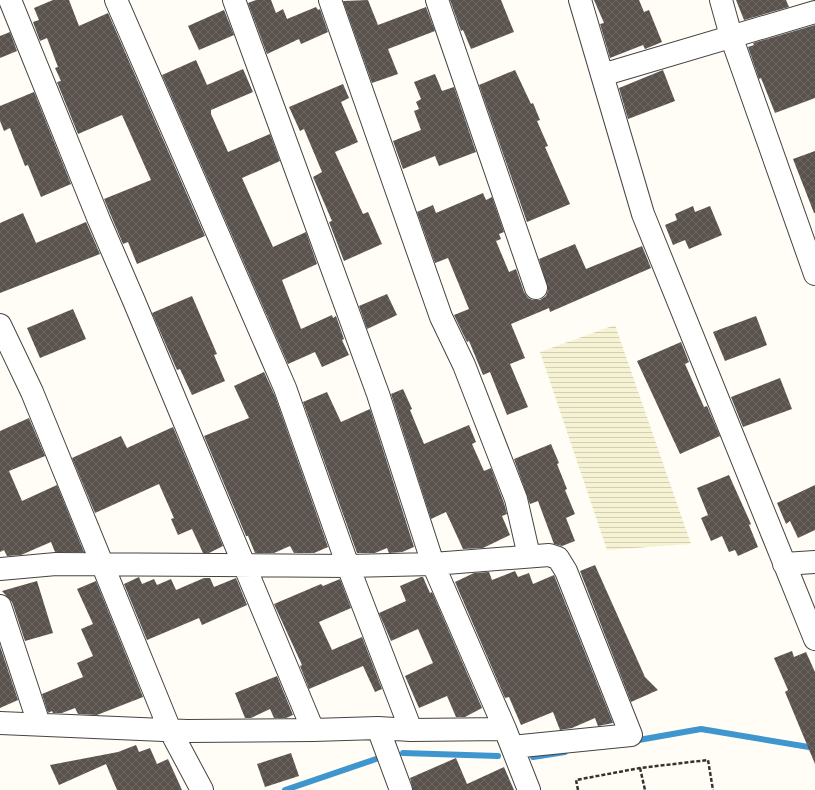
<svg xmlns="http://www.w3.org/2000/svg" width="815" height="790" font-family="'Crimson Pro',serif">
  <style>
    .farmland { fill: url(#farmland-rules) }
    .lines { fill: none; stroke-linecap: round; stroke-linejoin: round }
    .stream { stroke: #3f96cf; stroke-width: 6 }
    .building { fill: url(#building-cross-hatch) }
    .minor-casing { stroke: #444; stroke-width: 24 }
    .path { stroke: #333; stroke-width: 2.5; stroke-dasharray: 4 2; stroke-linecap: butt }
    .minor { stroke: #fff; stroke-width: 22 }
  </style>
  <defs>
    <pattern id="farmland-rules" width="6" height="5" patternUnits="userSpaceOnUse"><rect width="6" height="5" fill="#f6f3d4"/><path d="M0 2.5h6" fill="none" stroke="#d2cfb5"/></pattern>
    <pattern id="building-cross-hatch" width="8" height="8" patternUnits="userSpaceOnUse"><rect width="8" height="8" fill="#5a524d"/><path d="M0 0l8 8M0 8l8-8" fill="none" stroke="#6d6662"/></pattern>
  </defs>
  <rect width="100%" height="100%" fill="#fffdf5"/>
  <!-- farmland -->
  <path class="farmland" d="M 615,325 L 691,544 L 607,550 L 540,352 Z"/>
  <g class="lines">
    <!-- stream -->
    <path class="stream" d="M 633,741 L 701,729 L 815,748
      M 403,753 L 498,756
      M 533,757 L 565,752
      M 285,790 L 376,759"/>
  </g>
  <!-- building -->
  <path class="building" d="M 53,0 L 69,0 L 79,26 L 108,13 L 205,236 L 137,264 L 128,242 L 123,244 L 104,199 L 151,180 L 122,115 L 78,134 L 57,82 L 61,81 L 55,68 L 58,67 L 47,38 L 40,41 L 33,22 L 39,20 L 34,8 Z
    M 256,0 L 271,0 L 276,13 L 283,9 L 287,19 L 316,7 L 318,10 L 320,9 L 328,32 L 301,44 L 299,39 L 267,54 L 248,3 Z
    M 368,0 L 378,25 L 426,7 L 435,31 L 388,49 L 398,74 L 372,83 L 343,1 Z
    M 450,0 L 501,0 L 514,32 L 471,49 L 463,30 L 461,31 Z
    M 594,0 L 639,0 L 644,12 L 649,10 L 662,42 L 645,49 L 643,45 L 610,58 L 600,24 L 604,23 Z
    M 736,0 L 786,0 L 789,7 L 744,20 Z
    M 224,10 L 234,35 L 199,50 L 188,26 Z
    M 815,25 L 815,98 L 775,113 L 761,78 L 759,79 L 748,47 L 754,45 L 753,43 Z
    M 10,32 L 17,51 L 0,58 L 0,36 Z
    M 196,60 L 207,85 L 243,69 L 253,92 L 211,110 L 211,114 L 228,152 L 270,134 L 280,161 L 242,178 L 273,247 L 306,232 L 317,264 L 282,280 L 301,329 L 332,315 L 333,318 L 336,316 L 344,339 L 342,340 L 349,355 L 322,367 L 315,352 L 288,364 L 162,75 Z
    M 515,70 L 531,104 L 533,103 L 540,120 L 537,121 L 548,146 L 545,147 L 570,204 L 527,222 L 479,85 Z
    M 663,70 L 675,101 L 628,119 L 619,88 Z
    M 435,74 L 442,91 L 454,87 L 476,152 L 439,166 L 435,156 L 403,169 L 393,141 L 421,130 L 414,111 L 419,109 L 416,102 L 421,99 L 414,82 Z
    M 343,84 L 349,98 L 341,102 L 358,142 L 335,152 L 363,214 L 368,212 L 382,244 L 344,261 L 329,222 L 332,221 L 313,177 L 322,172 L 304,129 L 300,131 L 289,107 Z
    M 34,92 L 71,184 L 41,197 L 28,165 L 25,166 L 10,128 L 4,131 L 0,121 L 0,106 Z
    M 815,151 L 815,213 L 814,213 L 793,159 Z
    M 483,193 L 486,200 L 492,197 L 504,232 L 499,234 L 501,239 L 496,241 L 509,272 L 516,269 L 524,292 L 528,298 L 533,300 L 540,300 L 546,296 L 548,290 L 539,259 L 575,244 L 586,269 L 642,246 L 651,268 L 550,312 L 549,308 L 511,324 L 525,358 L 510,364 L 528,407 L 507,415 L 490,372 L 483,375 L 469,341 L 467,342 L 454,315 L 469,309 L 448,258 L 435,263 L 417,212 L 433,205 L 436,213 Z
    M 693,206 L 695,212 L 710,206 L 722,235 L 689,249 L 685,240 L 673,245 L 665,225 L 677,220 L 675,214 Z
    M 23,213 L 36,243 L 86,222 L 100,254 L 0,293 L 0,223 Z
    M 387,294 L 397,315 L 367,329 L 359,306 Z
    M 192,296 L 217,354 L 214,355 L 225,381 L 192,395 L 180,369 L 177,370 L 152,313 Z
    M 73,309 L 86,339 L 40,358 L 27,328 Z
    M 756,316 L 767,345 L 725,361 L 713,332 Z
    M 681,342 L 689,362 L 685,364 L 704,407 L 707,406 L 720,436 L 680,454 L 637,361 Z
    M 264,372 L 275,396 L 328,547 L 314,553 L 294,553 L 290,546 L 274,553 L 255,553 L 248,536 L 246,536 L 204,436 L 249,418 L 234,386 Z
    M 780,378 L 792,409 L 743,427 L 731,397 Z
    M 403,389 L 412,409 L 410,410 L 424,444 L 469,425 L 476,442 L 472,444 L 484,471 L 491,468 L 504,503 L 507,514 L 502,516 L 510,535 L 483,548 L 463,549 L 446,512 L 431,519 L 391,394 Z
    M 327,392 L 341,422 L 370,409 L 414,547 L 402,552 L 389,553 L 387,548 L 375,553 L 357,553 L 303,402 Z
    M 29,418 L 45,456 L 9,471 L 22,501 L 57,485 L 84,552 L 55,552 L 51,542 L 21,555 L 7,556 L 4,550 L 0,552 L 0,431 Z
    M 173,427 L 223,546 L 209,553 L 203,553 L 192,529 L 178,535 L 171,519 L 174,518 L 159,484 L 95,513 L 72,458 L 121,436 L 127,448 Z
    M 551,444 L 559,463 L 557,464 L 567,489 L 565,490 L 575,514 L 566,518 L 575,541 L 562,546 L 554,544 L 538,501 L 530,504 L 514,459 Z
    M 729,475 L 751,524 L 749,525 L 758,547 L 738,556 L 735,550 L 729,552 L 722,536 L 711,541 L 701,518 L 708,515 L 697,488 Z
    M 815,485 L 815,530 L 798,538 L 790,521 L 786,524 L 777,503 Z
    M 595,565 L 645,677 L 658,690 L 631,702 L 580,571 Z
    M 515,571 L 518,577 L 529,573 L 533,584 L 554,575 L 613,723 L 598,726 L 595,718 L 572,728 L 560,730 L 553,712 L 521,725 L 509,697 L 505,698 L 455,582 L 474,573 L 489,572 L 492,580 Z
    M 139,577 L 142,584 L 154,579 L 157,585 L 171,579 L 176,590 L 204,578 L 210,578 L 214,587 L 236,578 L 247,605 L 202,625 L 199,618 L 147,640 L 124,584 Z
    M 421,577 L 423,577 L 430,593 L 432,592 L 482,708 L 465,717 L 456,717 L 447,696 L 419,708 L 405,676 L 433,663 L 418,629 L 391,641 L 379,613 L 406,601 L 400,586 Z
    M 340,579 L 351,608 L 319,622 L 332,650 L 362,637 L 382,689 L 375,692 L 363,666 L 309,689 L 300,666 L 302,665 L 274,604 L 321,584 L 323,586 Z
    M 37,581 L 53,633 L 25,641 L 12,602 L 2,591 Z
    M 96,581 L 143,697 L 97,715 L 78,714 L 75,708 L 62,713 L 53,713 L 52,711 L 48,713 L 42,694 L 83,677 L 77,663 L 93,656 L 81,629 L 93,624 L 77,589 Z
    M 0,646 L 18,700 L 0,708 Z
    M 792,651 L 794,657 L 806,652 L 815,672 L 815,764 L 785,692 L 788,690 L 774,658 Z
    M 277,676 L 293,715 L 286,718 L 274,718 L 270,709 L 251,718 L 245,718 L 235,693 Z
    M 136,745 L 139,752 L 150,748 L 157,764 L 168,759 L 182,790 L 117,790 L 106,764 L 59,785 L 50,765 L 118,752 Z
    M 291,753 L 299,776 L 265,787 L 257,764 Z
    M 456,758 L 467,784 L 504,767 L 514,790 L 413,790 L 410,778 Z"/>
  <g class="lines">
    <!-- minor casing -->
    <g class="minor-casing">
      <path id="minor" d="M 10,0 L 99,220 L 134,301 L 313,730
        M 116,0 L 285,388 L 348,566 L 411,730
        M 234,0 L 378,394 L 433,564 L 505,729 L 529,790
        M 330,0 L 441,317 L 464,365 L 516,499 L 529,556
        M 437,0 L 536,288
        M 580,0 L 643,214 L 815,639
        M 721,0 L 731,36 L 815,274
        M 602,75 L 815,12
        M 0,325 L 32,392 L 170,730 L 202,790
        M 784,564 L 815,562
        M 0,569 L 56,564 L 348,566 L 433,564 L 549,555 L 558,558 L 566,571 L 631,735 L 512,747
        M 0,606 L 39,724
        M 0,723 L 187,731 L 313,730 L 378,728 L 411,730 L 505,729
        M 378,728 L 401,790"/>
    </g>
    <!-- path -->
    <path class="path" d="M 640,768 L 645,790
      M 578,790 L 576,780 L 640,768 L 708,760 L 713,790"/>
    <!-- minor -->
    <use href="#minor" class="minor"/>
  </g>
</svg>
